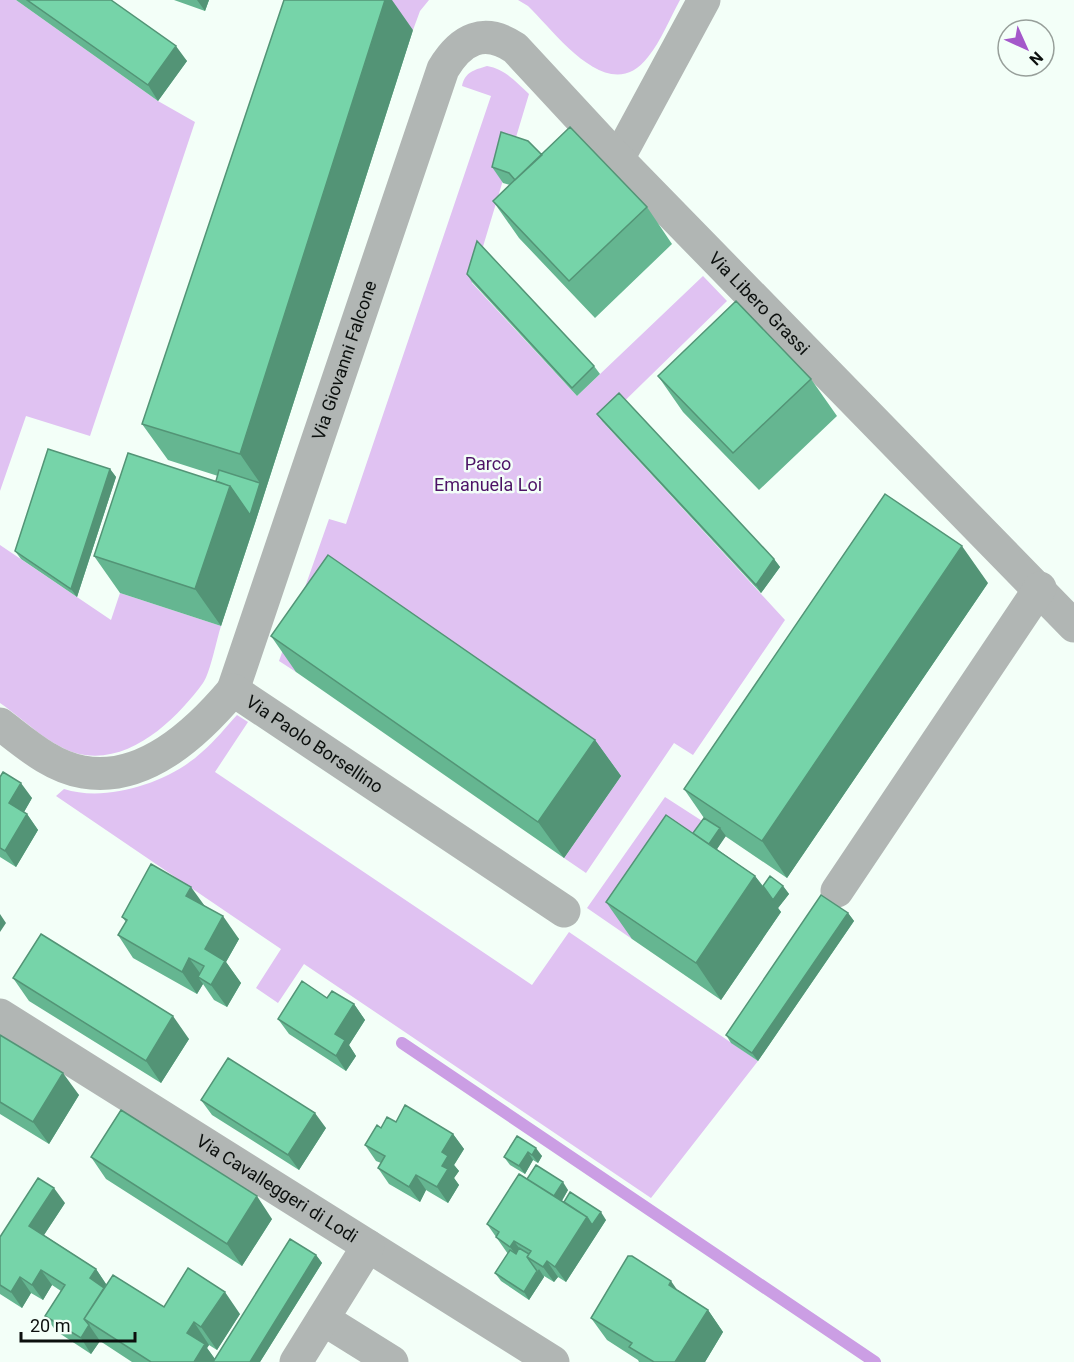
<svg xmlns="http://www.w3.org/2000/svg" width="1074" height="1362" font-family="Roboto,sans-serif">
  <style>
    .green { fill: #e0c2f2 }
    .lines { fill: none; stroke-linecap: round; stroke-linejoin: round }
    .stream { stroke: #cb9ee4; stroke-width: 12 }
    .minor { stroke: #b1b6b4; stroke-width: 33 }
    .wall { fill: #65b691 }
    .shaded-wall { fill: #539476 }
    .building { fill: #76d4a9; stroke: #539476; stroke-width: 1.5 }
    .labels { text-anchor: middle; stroke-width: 5; stroke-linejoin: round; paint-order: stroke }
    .street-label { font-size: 18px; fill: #0c100e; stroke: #f3fff8 }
    .park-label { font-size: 18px; fill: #4d1366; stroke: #f3fff8 }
  </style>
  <rect width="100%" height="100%" fill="#f3fff8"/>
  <!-- green -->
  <path class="green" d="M 0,0 L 16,0 L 158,101 L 195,122 L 90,436 L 26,416 L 0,491 Z
    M 365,0 L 429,0 L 420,11 L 413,30 Z
    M 518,0 L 680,0 C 670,18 661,41 648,57 C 609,108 557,34 528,6 Z
    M 487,66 C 505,69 516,82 529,94 L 472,283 L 577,396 L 703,276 L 727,301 L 603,422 L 785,620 L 693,755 L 674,743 L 586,873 L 564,858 L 621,776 L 354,591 L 296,672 L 279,661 L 329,519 L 346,524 L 491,96 L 462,86 C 465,72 474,70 487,66 Z
    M 0,545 L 111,620 L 120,593 L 221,626 C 217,638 210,674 203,683 C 179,716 134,762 85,755 C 54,751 25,720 0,703 Z
    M 237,715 L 248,722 L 215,772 L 532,985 L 569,932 L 758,1061 L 651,1198 L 304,964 L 278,1003 L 256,988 L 281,949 L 56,796 L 64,789 C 107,803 170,782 202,752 C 215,741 226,727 237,715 Z
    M 665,797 L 710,826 L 632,939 L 587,908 Z"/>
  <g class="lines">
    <!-- stream -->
    <path class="stream" d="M 402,1043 L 875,1362"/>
    <!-- minor -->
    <g class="minor">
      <path d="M 618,159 L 704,0"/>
      <path id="s1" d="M 233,690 L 443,69 C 461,39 484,27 515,48 L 618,159 L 1074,626"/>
      <path id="s2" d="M 0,724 C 24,742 51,767 83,772 C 144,783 197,733 233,690 L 564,911"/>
      <path d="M 837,891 L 1040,588"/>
      <path id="s3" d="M 0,1015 L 553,1362"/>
      <path d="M 323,1319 L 392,1362"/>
      <path d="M 296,1362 L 368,1246"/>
    </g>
  </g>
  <!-- wall -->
  <path class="wall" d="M 16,0 L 111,0 L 187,61 L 158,101 Z
    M 174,0 L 209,0 L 205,11 Z
    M 413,30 L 255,523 L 221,626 L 120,593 L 94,556 L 216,481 L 218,476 L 168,460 L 142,424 Z
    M 542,155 L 647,207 L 672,244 L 595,318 L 519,238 L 493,201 L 510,185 L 503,183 L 492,167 Z
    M 467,274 L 594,366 L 600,374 L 577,396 L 472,282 Z
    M 658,376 L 811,379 L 837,416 L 759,490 L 683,412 Z
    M 597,414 L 774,559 L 780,567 L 761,593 L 603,422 Z
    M 110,469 L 116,477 L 77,597 L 21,559 L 15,551 Z
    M 988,583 L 787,878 L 725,836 L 717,849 L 755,876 L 763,886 L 783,886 L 789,894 L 778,908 L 781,912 L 721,1000 L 632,939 L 606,902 L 693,833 L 704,818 L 684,789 Z
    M 271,636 L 595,740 L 621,776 L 564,858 L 296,672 Z
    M 0,777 L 32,798 L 24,812 L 27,814 L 38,830 L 16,867 L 0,857 Z
    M 205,906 L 239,939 L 226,962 L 241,983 L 227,1007 L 214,1000 L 203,984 L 197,994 L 133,958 L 118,935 L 126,922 L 122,917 Z
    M 848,913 L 854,921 L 758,1061 L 731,1043 L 726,1035 Z
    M 13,978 L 189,1039 L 161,1083 L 29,1001 Z
    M 327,998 L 354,1004 L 365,1020 L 349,1045 L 356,1056 L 346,1071 L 289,1034 L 278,1019 Z
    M 0,1035 L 79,1095 L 49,1144 L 0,1114 Z
    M 201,1100 L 326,1128 L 299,1170 L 212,1115 Z
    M 396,1122 L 453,1134 L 464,1149 L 454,1165 L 459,1171 L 454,1178 L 459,1185 L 448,1203 L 426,1190 L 420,1202 L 389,1184 L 378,1168 L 381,1163 L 376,1161 L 365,1145 L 381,1128 Z
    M 517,1136 L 542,1156 L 538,1163 L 533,1160 L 525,1174 L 510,1165 L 504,1157 Z
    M 91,1157 L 272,1219 L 242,1266 L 106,1179 Z
    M 527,1179 L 568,1190 L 562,1201 L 606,1220 L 566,1282 L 558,1277 L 554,1282 L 544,1276 L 544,1277 L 529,1300 L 501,1281 L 495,1273 L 508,1254 L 487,1224 Z
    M 65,1203 L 44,1235 L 96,1269 L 106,1284 L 164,1307 L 240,1314 L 217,1350 L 209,1345 L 207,1348 L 215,1359 L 316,1255 L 322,1263 L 260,1362 L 132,1362 L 100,1341 L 91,1354 L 56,1331 L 45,1316 L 61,1291 L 52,1285 L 43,1300 L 31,1293 L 22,1308 L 0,1294 L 0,1237 Z
    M 678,1290 L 708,1310 L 723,1332 L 705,1362 L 639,1362 L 638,1360 L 607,1340 L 591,1318 Z"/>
  <!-- shaded-wall -->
  <path class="shaded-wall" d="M 197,0 L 209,0 L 205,11 Z
    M 385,0 L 392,0 L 413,30 L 255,523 L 221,626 L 195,589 L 230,486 L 260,483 L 240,454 Z
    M 176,46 L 187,61 L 158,101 L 148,85 Z
    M 110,469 L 116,477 L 77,597 L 71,589 Z
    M 962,546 L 988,583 L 787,878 L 762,841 Z
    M 774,559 L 780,567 L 761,593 L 756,585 Z
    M 595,740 L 621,776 L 564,858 L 538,822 Z
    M 21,783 L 32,798 L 20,819 L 9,803 Z
    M 27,814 L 38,830 L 16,867 L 5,851 Z
    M 720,828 L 726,836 L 708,862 L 702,854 Z
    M 755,876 L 773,900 L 783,886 L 789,894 L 778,908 L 781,912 L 721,1000 L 696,963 Z
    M 191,887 L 207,909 L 186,896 Z
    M 848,913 L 854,921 L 758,1061 L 752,1053 Z
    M 0,914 L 6,923 L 0,932 Z
    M 223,916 L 239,939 L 226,962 L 241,983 L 227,1007 L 211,985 L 205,949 Z
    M 189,958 L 205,980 L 198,977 L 203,984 L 197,994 L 182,972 Z
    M 354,1004 L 365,1020 L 349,1045 L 356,1056 L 346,1071 L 336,1056 L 335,1034 Z
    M 173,1016 L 189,1039 L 161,1083 L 146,1061 Z
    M 63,1073 L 79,1095 L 49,1144 L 33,1122 Z
    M 315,1113 L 326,1128 L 299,1170 L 288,1155 Z
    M 453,1134 L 464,1149 L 454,1165 L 459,1171 L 454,1178 L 459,1185 L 448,1203 L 437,1187 L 442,1166 L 442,1152 Z
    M 536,1148 L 542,1156 L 538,1163 L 532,1155 Z
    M 528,1152 L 533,1160 L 525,1174 L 519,1166 Z
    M 416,1175 L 426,1190 L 420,1202 L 409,1187 Z
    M 563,1182 L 568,1190 L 558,1207 L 552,1199 Z
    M 54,1188 L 65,1203 L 40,1241 L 29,1226 Z
    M 257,1196 L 272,1219 L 242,1266 L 227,1244 Z
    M 601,1212 L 606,1220 L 566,1282 L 555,1267 L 587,1217 Z
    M 514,1241 L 525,1256 L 521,1262 L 510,1247 Z
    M 316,1255 L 322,1263 L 260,1362 L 250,1362 Z
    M 547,1261 L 558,1277 L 554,1282 L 543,1267 Z
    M 96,1269 L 106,1284 L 101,1294 L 90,1278 Z
    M 539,1269 L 544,1277 L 529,1300 L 524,1292 Z
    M 41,1270 L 52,1285 L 43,1300 L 32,1285 Z
    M 20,1277 L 31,1293 L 22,1308 L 11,1292 Z
    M 671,1281 L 687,1304 L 669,1285 Z
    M 225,1292 L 240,1314 L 217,1350 L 201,1327 Z
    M 708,1310 L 723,1332 L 705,1362 L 675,1362 Z
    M 194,1322 L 209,1345 L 207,1348 L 217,1362 L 194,1362 L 187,1333 Z
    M 89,1325 L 100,1341 L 91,1354 L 81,1338 Z"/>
  <!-- building -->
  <path class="building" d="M 27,0 L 111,0 L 176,46 L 148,85 Z
    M 284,0 L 385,0 L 240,454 L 142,424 Z
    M 570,127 L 647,207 L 569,281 L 493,201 Z
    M 501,132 L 528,141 L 542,155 L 515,180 L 509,173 L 492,167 Z
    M 477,241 L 594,366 L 572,388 L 467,274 Z
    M 736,301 L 811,379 L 733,453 L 658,376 Z
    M 619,393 L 774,559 L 756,585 L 597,414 Z
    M 48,449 L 110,469 L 71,589 L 15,551 Z
    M 128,453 L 230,486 L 195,589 L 94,556 Z
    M 219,470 L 260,483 L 250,515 L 230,486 L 216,481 Z
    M 885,494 L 962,546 L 762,841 L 684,789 Z
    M 328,555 L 595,740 L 538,822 L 271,636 Z
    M 3,772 L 21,783 L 9,803 L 27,814 L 5,851 L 0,848 L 0,777 Z
    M 666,815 L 755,876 L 696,963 L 606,902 Z
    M 704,818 L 720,828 L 709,844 L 693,833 Z
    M 151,864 L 191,887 L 186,896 L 223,916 L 205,949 L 225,961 L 211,985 L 198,977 L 204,966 L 189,958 L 182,972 L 118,935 L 127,920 L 122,917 Z
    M 770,876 L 783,886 L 773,900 L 763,886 Z
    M 821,895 L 848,913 L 752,1053 L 726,1035 Z
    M 41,934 L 173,1016 L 146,1061 L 13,978 Z
    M 302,981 L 327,998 L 332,991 L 354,1004 L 335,1034 L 345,1040 L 336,1056 L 278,1019 Z
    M 0,1035 L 63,1073 L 33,1122 L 0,1102 Z
    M 228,1058 L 315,1113 L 288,1155 L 201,1100 Z
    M 405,1105 L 453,1134 L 442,1152 L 448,1156 L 442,1166 L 448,1169 L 437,1187 L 416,1175 L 409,1187 L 378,1168 L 385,1156 L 365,1145 L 377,1125 L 381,1128 L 387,1117 L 396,1122 Z
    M 121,1110 L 257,1196 L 227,1244 L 91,1157 Z
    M 517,1136 L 536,1148 L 532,1155 L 528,1152 L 519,1166 L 504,1157 Z
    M 536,1165 L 563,1182 L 554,1196 L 527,1179 Z
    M 519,1174 L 587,1217 L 555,1267 L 547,1261 L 543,1267 L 527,1257 L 531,1251 L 514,1241 L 510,1247 L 496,1237 L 499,1232 L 487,1224 Z
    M 38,1178 L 54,1188 L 29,1226 L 96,1269 L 90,1278 L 104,1288 L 84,1319 L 89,1325 L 81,1338 L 45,1316 L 65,1285 L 41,1270 L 32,1285 L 20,1277 L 11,1292 L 0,1285 L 0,1237 Z
    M 570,1192 L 601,1212 L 592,1225 L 587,1217 L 564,1202 Z
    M 290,1239 L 316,1255 L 250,1362 L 213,1362 Z
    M 519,1248 L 529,1254 L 527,1257 L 537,1271 L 524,1292 L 495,1273 L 510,1250 L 516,1254 Z
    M 628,1256 L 632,1256 L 671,1281 L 669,1285 L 708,1310 L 675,1362 L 654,1362 L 629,1347 L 632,1343 L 591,1318 Z
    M 188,1268 L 225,1292 L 201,1327 L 194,1322 L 187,1333 L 205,1344 L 194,1362 L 151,1362 L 84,1319 L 113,1275 L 164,1307 Z"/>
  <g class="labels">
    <!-- street labels -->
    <g class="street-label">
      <text dy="6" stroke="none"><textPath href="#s1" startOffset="1096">Via Libero Grassi</textPath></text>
      <text dy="6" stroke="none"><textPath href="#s1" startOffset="348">Via Giovanni Falcone</textPath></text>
      <text dy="6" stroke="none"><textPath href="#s2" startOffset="374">Via Paolo Borsellino</textPath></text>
      <text dy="6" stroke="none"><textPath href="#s3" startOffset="327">Via Cavalleggeri di Lodi</textPath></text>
    </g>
    <!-- park labels -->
    <g class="park-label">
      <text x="488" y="470">Parco<tspan x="488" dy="21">Emanuela Loi</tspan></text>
    </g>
  </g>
  <!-- north arrow -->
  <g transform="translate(1026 48) rotate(135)"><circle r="28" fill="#f3fff8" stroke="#979f9a" stroke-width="1.5"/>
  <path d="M0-4.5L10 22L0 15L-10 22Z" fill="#a458ca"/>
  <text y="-9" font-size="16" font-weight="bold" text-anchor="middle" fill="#0c100e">N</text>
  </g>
  <!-- scale -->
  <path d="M21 1332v9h114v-9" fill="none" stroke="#0c100e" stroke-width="3"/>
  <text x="30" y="1332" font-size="18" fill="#0c100e" stroke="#f3fff8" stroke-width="4.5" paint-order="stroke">20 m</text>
</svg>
